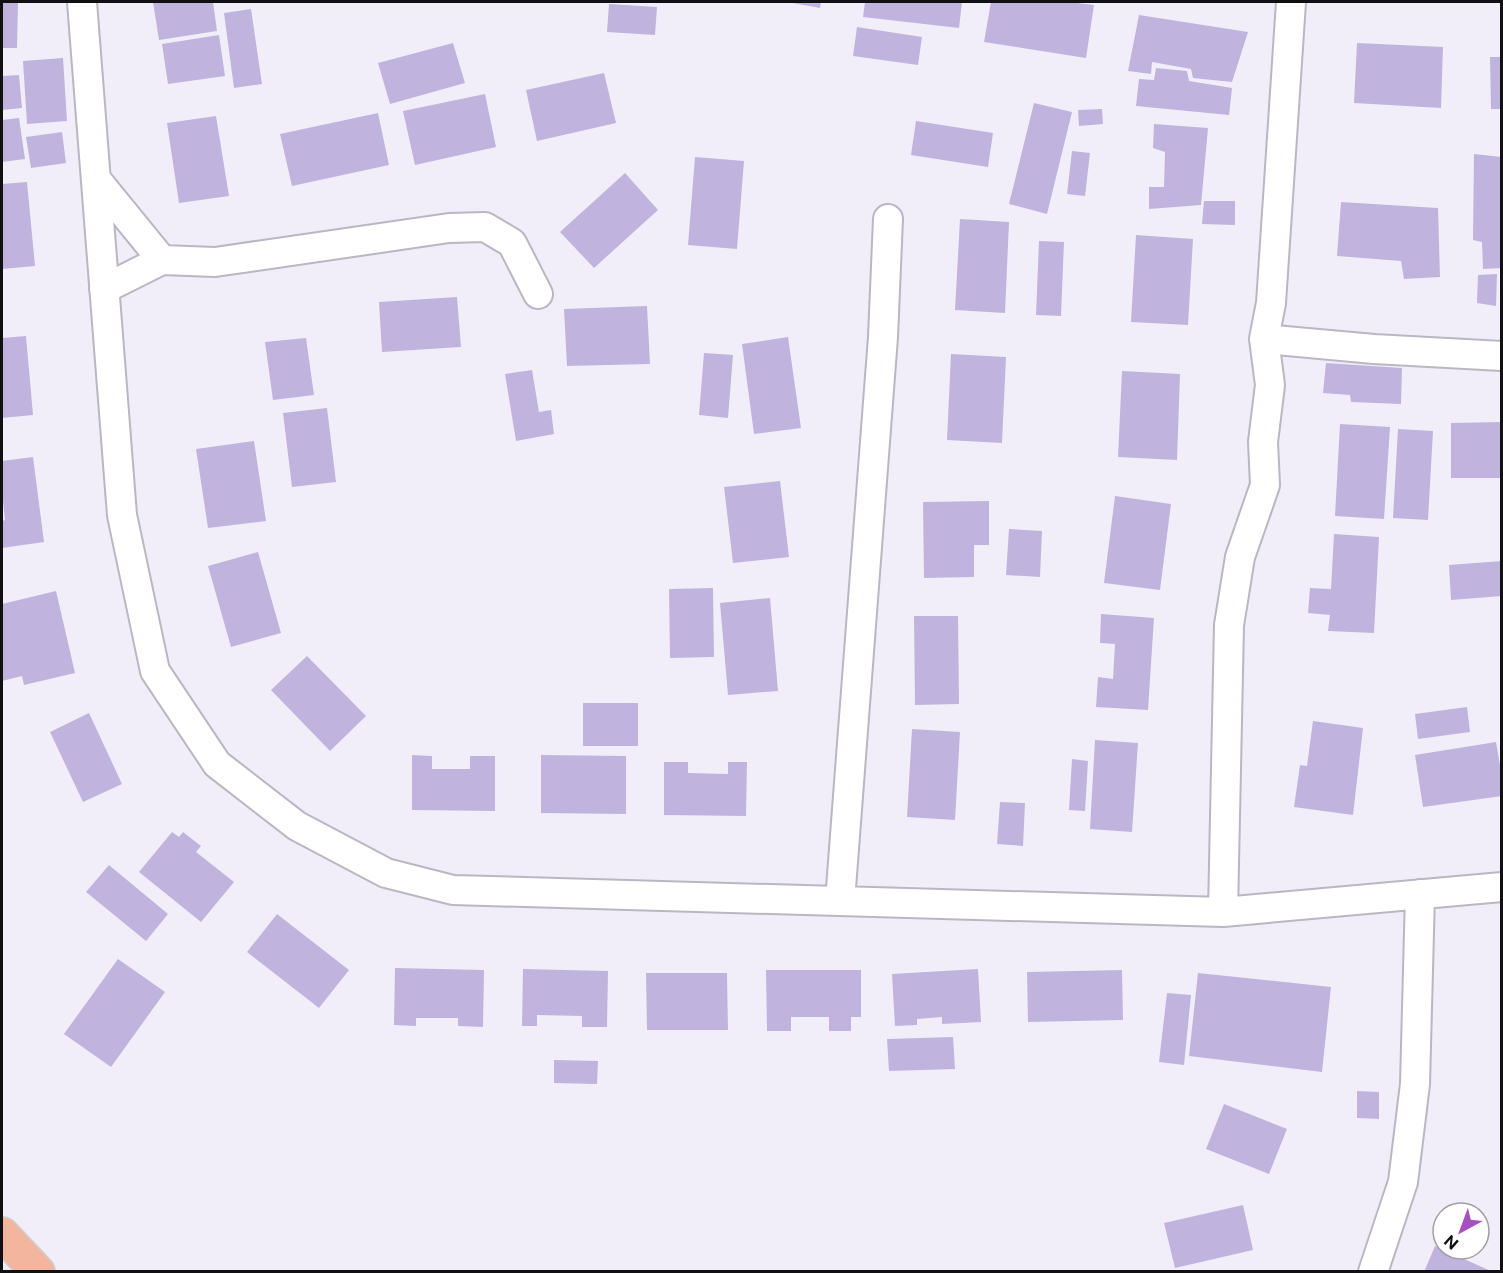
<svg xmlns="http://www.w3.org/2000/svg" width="1503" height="1273" font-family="'Public Sans',sans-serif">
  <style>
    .building { fill: #c0b4de }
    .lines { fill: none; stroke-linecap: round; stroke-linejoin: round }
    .minor-casing { stroke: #bab7c2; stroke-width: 32 }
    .major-casing { stroke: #cfcfd0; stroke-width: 36 }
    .minor { stroke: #fff; stroke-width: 28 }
    .major { stroke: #f4b59f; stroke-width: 33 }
  </style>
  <rect width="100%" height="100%" fill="#f1eef9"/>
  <!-- building -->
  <path class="building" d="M 2,2 L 18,2 L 17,48 L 2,48 Z
    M 153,2 L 213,2 L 217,31 L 159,40 Z
    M 787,2 L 821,2 L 820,8 Z
    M 865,2 L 962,2 L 959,28 L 863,17 Z
    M 991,2 L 1069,2 L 1094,5 L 1086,58 L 984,42 Z
    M 609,4 L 657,7 L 655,35 L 607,32 Z
    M 251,9 L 262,84 L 234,88 L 224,13 Z
    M 1139,15 L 1248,32 L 1232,82 L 1193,78 L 1191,69 L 1152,62 L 1151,74 L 1128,71 Z
    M 857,27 L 922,37 L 918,65 L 853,56 Z
    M 219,35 L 225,76 L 168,84 L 162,44 Z
    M 453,43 L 465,83 L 390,104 L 378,63 Z
    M 1357,43 L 1443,47 L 1441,108 L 1354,103 Z
    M 1490,57 L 1502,57 L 1502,109 L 1491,109 Z
    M 63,58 L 67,121 L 27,124 L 23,61 Z
    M 1156,68 L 1187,71 L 1189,81 L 1232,88 L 1229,115 L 1136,106 L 1139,79 L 1154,80 Z
    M 604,73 L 616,123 L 537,141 L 526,90 Z
    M 19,75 L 22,108 L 2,110 L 2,76 Z
    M 485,94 L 496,147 L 415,165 L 403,111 Z
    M 1034,103 L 1072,112 L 1047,214 L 1009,204 Z
    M 1102,109 L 1103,124 L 1079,126 L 1078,110 Z
    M 378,113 L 389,165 L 292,186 L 280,134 Z
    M 216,116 L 229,196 L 179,203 L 167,123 Z
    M 19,118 L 25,159 L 2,162 L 2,120 Z
    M 916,121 L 993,133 L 988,167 L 911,155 Z
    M 1154,124 L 1208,128 L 1201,205 L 1149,209 L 1149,187 L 1164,187 L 1165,152 L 1153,148 Z
    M 62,132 L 66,163 L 31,168 L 26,137 Z
    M 1072,151 L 1090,153 L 1085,196 L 1067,194 Z
    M 1474,154 L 1502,157 L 1502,268 L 1483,269 L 1482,242 L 1473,240 Z
    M 695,157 L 744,161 L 737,249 L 688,245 Z
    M 625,173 L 658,210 L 594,268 L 560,232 Z
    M 27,182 L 35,266 L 2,269 L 2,184 Z
    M 1204,201 L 1235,201 L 1235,225 L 1202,224 Z
    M 1341,202 L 1438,208 L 1440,277 L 1404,279 L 1401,261 L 1337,256 Z
    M 960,219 L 1009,222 L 1005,313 L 955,310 Z
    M 1136,235 L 1193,239 L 1188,325 L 1131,322 Z
    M 1039,241 L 1064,242 L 1061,316 L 1036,315 Z
    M 1497,274 L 1496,306 L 1477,303 L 1478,275 Z
    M 457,297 L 461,347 L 382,352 L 379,302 Z
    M 647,306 L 650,364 L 567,366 L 564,309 Z
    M 26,336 L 33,415 L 2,418 L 2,338 Z
    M 788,337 L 801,428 L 754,434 L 742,344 Z
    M 306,338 L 314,395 L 273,400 L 265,342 Z
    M 704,353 L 733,355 L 728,418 L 699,415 Z
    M 951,354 L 1006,357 L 1002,443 L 947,440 Z
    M 1326,363 L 1402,368 L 1401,404 L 1351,402 L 1350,395 L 1323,393 Z
    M 532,370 L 539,412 L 551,410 L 554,434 L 516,441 L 505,374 Z
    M 1122,371 L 1180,374 L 1177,460 L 1118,457 Z
    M 327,408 L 336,482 L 292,487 L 283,413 Z
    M 1502,422 L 1502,478 L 1451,478 L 1451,423 Z
    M 1340,424 L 1390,427 L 1384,519 L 1335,516 Z
    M 1398,429 L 1433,431 L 1428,520 L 1393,518 Z
    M 254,441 L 266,521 L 208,528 L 196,449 Z
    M 33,457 L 44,542 L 2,548 L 2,521 L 5,520 L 2,492 L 2,461 Z
    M 780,481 L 789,557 L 733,563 L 724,487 Z
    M 1115,496 L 1171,504 L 1160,590 L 1104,583 Z
    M 989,501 L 989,545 L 974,545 L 974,577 L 924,578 L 923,502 Z
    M 1009,529 L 1042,531 L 1040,577 L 1006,575 Z
    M 1334,534 L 1379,537 L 1374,633 L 1328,631 L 1330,615 L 1308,613 L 1310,588 L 1331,589 Z
    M 258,552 L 281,633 L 231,647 L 208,566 Z
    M 1502,561 L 1502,596 L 1451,600 L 1449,565 Z
    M 713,588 L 714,657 L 670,658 L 669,589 Z
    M 56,591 L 75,673 L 24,685 L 22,676 L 2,681 L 2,604 Z
    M 770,598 L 778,691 L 728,695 L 720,603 Z
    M 1101,614 L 1154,618 L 1148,710 L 1096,707 L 1098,677 L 1113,679 L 1115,644 L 1100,643 Z
    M 914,616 L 958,616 L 959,704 L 915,705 Z
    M 307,656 L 366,716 L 330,751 L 271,690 Z
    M 583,703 L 638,703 L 638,746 L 583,746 Z
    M 1467,707 L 1470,732 L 1418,739 L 1415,714 Z
    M 89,713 L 122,784 L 83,802 L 50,732 Z
    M 1313,721 L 1363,728 L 1353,815 L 1294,807 L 1300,765 L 1307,766 Z
    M 912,729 L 960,732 L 955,820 L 907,817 Z
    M 1095,740 L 1138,743 L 1132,832 L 1090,829 Z
    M 1496,742 L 1502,777 L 1502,796 L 1423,807 L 1415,755 Z
    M 412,755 L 432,756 L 432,769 L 470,769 L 470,756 L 495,756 L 495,811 L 412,810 Z
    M 541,755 L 626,756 L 626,814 L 541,813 Z
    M 1072,759 L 1088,761 L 1085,811 L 1069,810 Z
    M 664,762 L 688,762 L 688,773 L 728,774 L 728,762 L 747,762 L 746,816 L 664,815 Z
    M 1000,802 L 1025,803 L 1023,846 L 997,844 Z
    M 172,832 L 179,837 L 183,832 L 201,846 L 196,852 L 234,882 L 201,922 L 139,872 Z
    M 109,865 L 168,914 L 146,941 L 86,892 Z
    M 277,914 L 349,970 L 319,1008 L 247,952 Z
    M 118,959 L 165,992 L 111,1067 L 64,1034 Z
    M 395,968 L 484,970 L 483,1027 L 458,1026 L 458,1018 L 416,1018 L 416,1026 L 394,1025 Z
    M 523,969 L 608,971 L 607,1027 L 582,1027 L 582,1016 L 537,1015 L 537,1026 L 522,1026 Z
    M 978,969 L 981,1022 L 942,1024 L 942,1017 L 917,1019 L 917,1025 L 895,1026 L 892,974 Z
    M 766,970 L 861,970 L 861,1017 L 851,1017 L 851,1031 L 829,1031 L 829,1017 L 791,1017 L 791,1031 L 767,1031 Z
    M 1122,970 L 1123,1020 L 1028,1022 L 1027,972 Z
    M 646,973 L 727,973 L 728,1030 L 647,1030 Z
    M 1198,973 L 1331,987 L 1322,1072 L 1189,1056 Z
    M 1167,993 L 1191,995 L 1184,1065 L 1159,1062 Z
    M 953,1037 L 955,1069 L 889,1071 L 887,1039 Z
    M 554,1060 L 598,1061 L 597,1084 L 554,1083 Z
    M 1357,1091 L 1379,1092 L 1379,1119 L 1357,1118 Z
    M 1224,1104 L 1287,1129 L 1269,1174 L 1206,1149 Z
    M 1243,1205 L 1253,1250 L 1175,1268 L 1164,1223 Z
    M 1435,1246 L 1493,1272 L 1424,1272 Z"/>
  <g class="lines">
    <!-- minor casing -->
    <g class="minor-casing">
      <path id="minor" d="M 82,2 L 122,515 L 155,671 L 217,764 L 297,826 L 386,873 L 453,890 L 1223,912 L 1502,887
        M 96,179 L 162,260
        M 104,289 L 162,260 L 215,262 L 449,228 L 485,227 L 512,243 L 538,294
        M 1264,339 L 1374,349 L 1502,356
        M 840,901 L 883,337 L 888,219
        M 1223,912 L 1229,625 L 1240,557 L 1265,485 L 1263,442 L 1270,385 L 1264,339 L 1271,303 L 1291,2
        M 1373,1272 L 1403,1182 L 1415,1084 L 1420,894"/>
    </g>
    <!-- major casing -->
    <g class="major-casing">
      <path id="major" d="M 2,1234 L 38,1272"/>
    </g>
    <!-- minor -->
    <use href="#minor" class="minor"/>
    <!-- major -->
    <use href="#major" class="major"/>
  </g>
  <!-- border -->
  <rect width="1503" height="1273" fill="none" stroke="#100f12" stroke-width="6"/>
  <!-- north arrow -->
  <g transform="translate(1461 1231) rotate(221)"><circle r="28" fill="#ffffff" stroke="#9f9fa0" stroke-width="1.5"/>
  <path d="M0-4.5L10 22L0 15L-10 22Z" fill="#a651c0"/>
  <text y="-9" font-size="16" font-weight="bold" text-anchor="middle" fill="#100f12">N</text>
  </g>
</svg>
